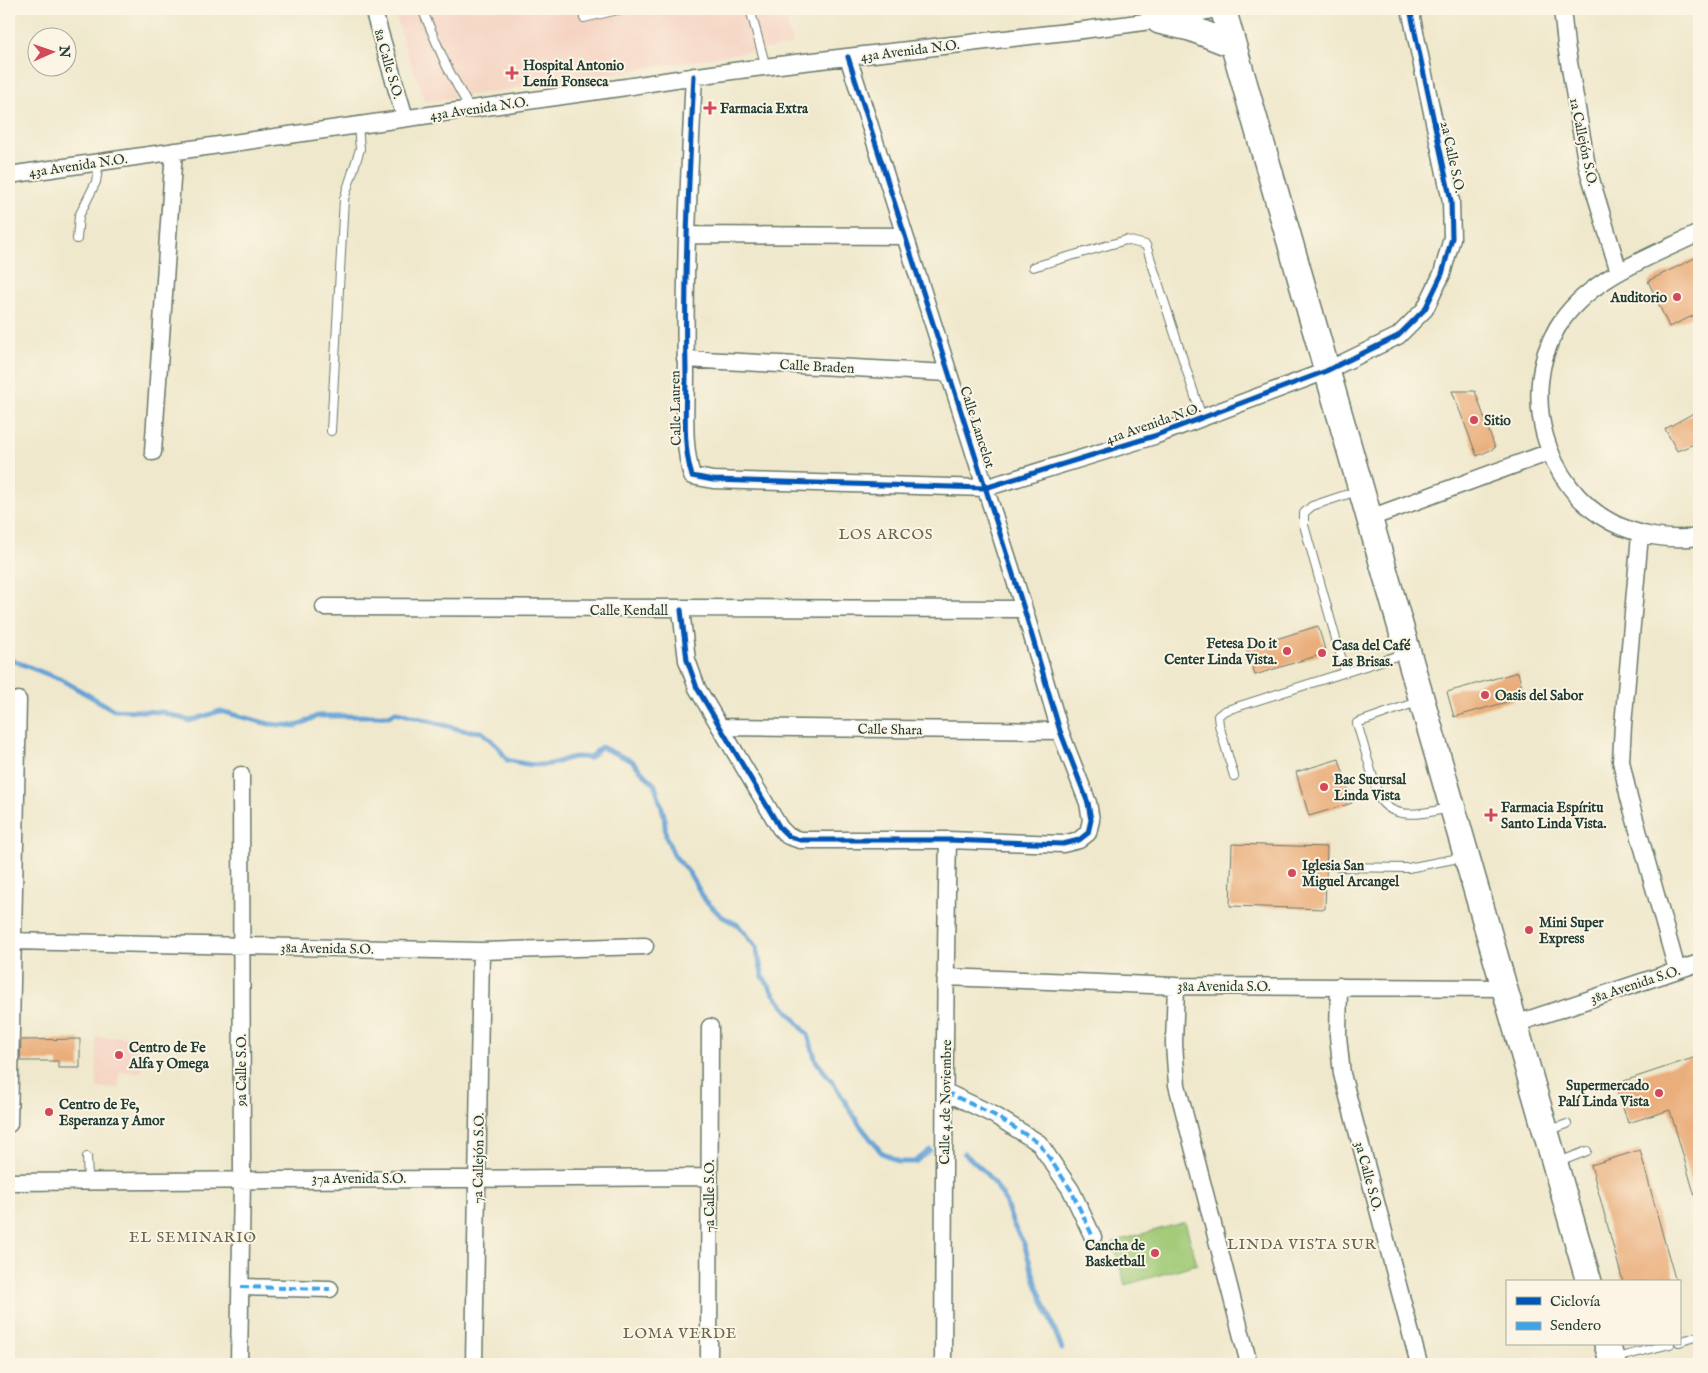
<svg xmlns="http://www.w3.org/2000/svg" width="1708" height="1373" font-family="'IM FELL English',serif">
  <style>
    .built { fill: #f5d3c2 }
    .green { fill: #9fc975; stroke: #5f8354 }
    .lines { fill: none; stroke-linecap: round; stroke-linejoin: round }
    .stream { stroke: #64a1d5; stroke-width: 5 }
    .building { fill: #eaae7c }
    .service-casing { stroke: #687969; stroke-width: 10 }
    .minor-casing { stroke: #687969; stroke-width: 19 }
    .primary-casing { stroke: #687969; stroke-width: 28 }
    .service { stroke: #fff; stroke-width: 8 }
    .minor { stroke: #fff; stroke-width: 16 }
    .primary { stroke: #fff; stroke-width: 25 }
    .quiet { stroke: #3da4eb; stroke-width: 4; stroke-dasharray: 8 4; stroke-linecap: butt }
    .cycleway-casing { stroke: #fcf5e5; stroke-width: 8 }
    .cycleway { stroke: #0057b8; stroke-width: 5 }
    .poi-dot { fill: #d1495b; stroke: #fcf5e5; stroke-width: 2 }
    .labels { text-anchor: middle; stroke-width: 4; stroke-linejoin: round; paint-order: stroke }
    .street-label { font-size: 14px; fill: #1f3d34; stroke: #fcf5e5 }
    .poi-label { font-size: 14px; font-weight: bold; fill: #1f3d34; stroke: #fcf5e5; text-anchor: start }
    .neighbourhood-label { font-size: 15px; letter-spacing: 1px; fill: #66654d; stroke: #fcf5e5 }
  </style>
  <rect width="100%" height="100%" fill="#fcf5e5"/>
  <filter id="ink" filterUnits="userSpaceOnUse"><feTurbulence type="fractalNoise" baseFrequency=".02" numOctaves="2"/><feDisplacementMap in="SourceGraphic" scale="10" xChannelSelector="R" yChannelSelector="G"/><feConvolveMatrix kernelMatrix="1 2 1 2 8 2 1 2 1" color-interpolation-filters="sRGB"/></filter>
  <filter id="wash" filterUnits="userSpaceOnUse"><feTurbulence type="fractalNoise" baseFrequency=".0096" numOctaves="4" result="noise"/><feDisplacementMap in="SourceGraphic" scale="20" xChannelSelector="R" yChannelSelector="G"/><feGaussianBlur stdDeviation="1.12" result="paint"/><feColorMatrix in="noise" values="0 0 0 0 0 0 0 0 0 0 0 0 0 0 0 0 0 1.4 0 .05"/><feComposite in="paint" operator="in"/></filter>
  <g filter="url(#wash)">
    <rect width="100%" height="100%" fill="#efe8cc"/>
    <!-- built -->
    <path class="built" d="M 394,9 L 783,9 L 793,45 L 426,102 L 404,45 Z
      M 141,1037 L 142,1072 L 119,1072 L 119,1088 L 97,1088 L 96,1037 Z"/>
    <!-- green -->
    <path class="green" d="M 1185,1222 L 1197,1264 L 1125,1285 L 1113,1242 Z"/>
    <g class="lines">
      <!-- stream -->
      <path class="stream" d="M 9,659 L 62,680 L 114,710 L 162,712 L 190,721 L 220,711 L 269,724 L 297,726 L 317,716 L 389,716 L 396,712 L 462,730 L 482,732 L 498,747 L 507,760 C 521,763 535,767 550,764 C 569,760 567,755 589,758 L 601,747 L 632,761 L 655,785 L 664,815 L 666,837 L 674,855 L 690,874 L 705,900 L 721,916 L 738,925 L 756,947 L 763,977 L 776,997 L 808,1035 L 816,1061 L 834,1084 L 859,1124 L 881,1152 L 899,1162 L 915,1162 L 930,1150
        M 964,1153 L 985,1172 L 1003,1196 L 1014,1226 L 1024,1244 L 1037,1286 L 1062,1349"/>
    </g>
    <g id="blocks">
      <!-- building -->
      <path class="building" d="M 1699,256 L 1699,313 L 1669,327 L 1648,281 Z
        M 1452,391 L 1475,391 L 1495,448 L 1477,456 Z
        M 1699,410 L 1699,442 L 1677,451 L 1665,429 Z
        M 1318,626 L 1326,653 L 1255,675 L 1247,648 Z
        M 1518,672 L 1524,697 L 1454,717 L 1447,692 Z
        M 1339,759 L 1352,803 L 1309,816 L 1296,772 Z
        M 1232,844 L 1327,847 L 1325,909 L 1230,906 Z
        M 80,1039 L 80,1068 L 58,1068 L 58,1061 L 20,1061 L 21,1040 Z
        M 1699,1056 L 1699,1200 L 1696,1200 L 1670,1110 L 1628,1123 L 1615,1084 Z
        M 1640,1150 L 1663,1236 L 1676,1282 L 1623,1282 L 1591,1165 Z"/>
    </g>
  </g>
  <g filter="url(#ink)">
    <use href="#blocks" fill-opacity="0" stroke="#687969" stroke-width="1"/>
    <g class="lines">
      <!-- service casing -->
      <g class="service-casing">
        <path id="service" d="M 422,9 L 446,65 L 470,109
          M 750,9 L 766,67
          M 584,18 L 622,9
          M 77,239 L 79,216 L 96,182 L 99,162
          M 1033,267 L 1126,240 L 1146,245 L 1202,418
          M 331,431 L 344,199 L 360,149 L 358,125
          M 1345,671 L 1304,525 L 1304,513 L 1312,506 L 1357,491
          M 1420,701 L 1357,723 L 1379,798 C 1394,822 1426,813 1449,808
          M 1234,776 L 1219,725 L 1218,716 L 1224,711 L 1406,653
          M 1338,867 L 1408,868 L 1464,857
          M 1550,1130 L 1567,1124
          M 87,1157 L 88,1181
          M 1559,1162 L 1587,1151
          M 1679,1342 L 1699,1336
          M 1616,1358 L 1670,1344"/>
      </g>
      <!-- minor casing -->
      <g class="minor-casing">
        <path id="minor" d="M 373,9 L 405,118
          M 1562,9 L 1566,45 L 1587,166 L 1619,272
          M 694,76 C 689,175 684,274 686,373 C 686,407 682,444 692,476 L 713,480 L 985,488 L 1154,436 L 1326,371 L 1398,336 L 1425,309 L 1442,274 L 1452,238 L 1451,201 L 1410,9
          M 9,175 L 626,87 C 751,66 878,54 1004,39 C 1075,31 1147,24 1217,9
          M 1699,233 C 1649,258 1587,278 1557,328 C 1519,393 1545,487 1611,522 C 1638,536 1670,541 1699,537
          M 687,235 L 905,236
          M 685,359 L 948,373
          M 153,452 L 174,151
          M 1370,518 L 1550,452
          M 1640,535 L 1623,725 L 1621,761 L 1629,798 L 1677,970
          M 324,607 L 1024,609
          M 681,610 L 687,660 L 697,688 L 780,828 L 788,836 L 800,840 L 948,840 L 1063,844 L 1079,840 L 1088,833 L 1091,820 L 1088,803 L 1060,731 L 1024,609 L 848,57
          M 720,727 L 1060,731
          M 9,941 L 481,951 L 645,946
          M 945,977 L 1176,986 L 1504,988
          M 1176,986 L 1174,1044 L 1177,1085 L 1249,1364
          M 1339,986 L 1338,1036 L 1342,1074 L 1419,1364
          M 1515,1024 L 1699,963
          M 946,1092 L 994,1115 L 1039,1143 L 1071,1190 L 1093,1237
          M 9,1124 L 18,700
          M 9,1182 L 709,1177
          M 241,1287 L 330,1289
          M 239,1364 L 242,1179 L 241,775
          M 474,1364 L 481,951
          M 709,1364 L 710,1027
          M 943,1364 C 944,1189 944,1015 948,840"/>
      </g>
      <!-- primary casing -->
      <g class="primary-casing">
        <path id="primary" d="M 1170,9 L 1159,21 L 1190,28 L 1233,45
          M 1223,9 L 1589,1282
          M 1607,1344 L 1613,1364"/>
      </g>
      <!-- service -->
      <use href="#service" class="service"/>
      <!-- minor -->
      <use href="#minor" class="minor"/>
      <!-- primary -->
      <use href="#primary" class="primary"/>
      <!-- quiet -->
      <path class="quiet" d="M 946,1092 L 994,1115 L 1039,1143 L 1071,1190 L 1093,1237
        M 241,1287 L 330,1289"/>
      <!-- cycleway casing -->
      <g class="cycleway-casing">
        <path id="cycleway" d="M 694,76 C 689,175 684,274 686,373 C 686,407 682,444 692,476 L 713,480 L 985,488 L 1154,436 L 1326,371 L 1398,336 L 1425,309 L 1442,274 L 1452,238 L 1451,201 L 1410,9
          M 681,610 L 687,660 L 697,688 L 780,828 L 788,836 L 800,840 L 948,840 L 1063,844 L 1079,840 L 1088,833 L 1091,820 L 1088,803 L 1060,731 L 1024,609 L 848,57"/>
      </g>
      <!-- cycleway -->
      <use href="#cycleway" class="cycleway"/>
    </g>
  </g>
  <!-- markers -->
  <g class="poi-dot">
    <path d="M509.5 65.5h5v5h5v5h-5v5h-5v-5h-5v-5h5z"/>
    <path d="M707.5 100.5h5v5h5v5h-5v5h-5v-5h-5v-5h5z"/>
    <circle cx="1677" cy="297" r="5"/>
    <circle cx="1474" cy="420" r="5"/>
    <circle cx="1287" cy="651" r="5"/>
    <circle cx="1322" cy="653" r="5"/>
    <circle cx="1485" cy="695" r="5"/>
    <circle cx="1324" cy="787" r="5"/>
    <path d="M1488.5 807.5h5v5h5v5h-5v5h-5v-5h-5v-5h5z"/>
    <circle cx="1292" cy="873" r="5"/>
    <circle cx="1529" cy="930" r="5"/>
    <circle cx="119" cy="1055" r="5"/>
    <circle cx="1659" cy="1093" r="5"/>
    <circle cx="49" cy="1112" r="5"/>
    <circle cx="1155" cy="1253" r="5"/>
  </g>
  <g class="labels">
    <!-- street labels -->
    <g class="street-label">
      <text transform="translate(910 50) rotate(-7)" y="5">43a Avenida N.O.</text>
      <text transform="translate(389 64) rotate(74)" y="5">8a Calle S.O.</text>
      <text transform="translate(479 108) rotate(-8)" y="5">43a Avenida N.O.</text>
      <text transform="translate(1584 142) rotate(78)" y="5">1a Callejón S.O.</text>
      <text transform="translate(1453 157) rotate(78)" y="5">2a Calle S.O.</text>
      <text transform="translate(78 165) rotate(-8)" y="5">43a Avenida N.O.</text>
      <text transform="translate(817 366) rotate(3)" y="5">Calle Braden</text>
      <text transform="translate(675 408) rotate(-91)" y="5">Calle Lauren</text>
      <text transform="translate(1153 423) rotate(-19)" y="5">41a Avenida N.O.</text>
      <text transform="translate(978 427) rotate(72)" y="5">Calle Lancelot</text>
      <text x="629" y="615">Calle Kendall</text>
      <text transform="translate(890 729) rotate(1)" y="5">Calle Shara</text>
      <text transform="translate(327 948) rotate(1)" y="5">38a Avenida S.O.</text>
      <text transform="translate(1635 984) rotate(-18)" y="5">38a Avenida S.O.</text>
      <text x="1224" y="991">38a Avenida S.O.</text>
      <text transform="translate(241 1070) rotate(-90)" y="5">9a Calle S.O.</text>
      <text transform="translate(945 1102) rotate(-89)" y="5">Calle 4 de Noviembre</text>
      <text transform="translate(478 1158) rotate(-89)" y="5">7a Callejón S.O.</text>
      <text transform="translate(1369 1176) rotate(75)" y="5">3a Calle S.O.</text>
      <text x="359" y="1183">37a Avenida S.O.</text>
      <text transform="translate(709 1196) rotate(-90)" y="5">7a Calle S.O.</text>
    </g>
    <!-- poi labels -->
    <g class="poi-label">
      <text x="523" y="70">Hospital Antonio<tspan x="523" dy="16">Lenín Fonseca</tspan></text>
      <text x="720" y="113">Farmacia Extra</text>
      <text x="1667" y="302" text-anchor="end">Auditorio</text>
      <text x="1484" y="425">Sitio</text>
      <text x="1277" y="648" text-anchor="end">Fetesa Do it<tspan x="1277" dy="16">Center Linda Vista.</tspan></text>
      <text x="1332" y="650">Casa del Café<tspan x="1332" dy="16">Las Brisas.</tspan></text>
      <text x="1495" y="700">Oasis del Sabor</text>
      <text x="1334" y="784">Bac Sucursal<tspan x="1334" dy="16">Linda Vista</tspan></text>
      <text x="1501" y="812">Farmacia Espíritu<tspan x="1501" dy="16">Santo Linda Vista.</tspan></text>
      <text x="1302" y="870">Iglesia San<tspan x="1302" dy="16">Miguel Arcangel</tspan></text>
      <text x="1539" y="927">Mini Super<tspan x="1539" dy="16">Express</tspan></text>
      <text x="129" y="1052">Centro de Fe<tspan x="129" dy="16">Alfa y Omega</tspan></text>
      <text x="1649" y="1090" text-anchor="end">Supermercado<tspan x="1649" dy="16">Palí Linda Vista</tspan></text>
      <text x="59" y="1109">Centro de Fe,<tspan x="59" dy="16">Esperanza y Amor</tspan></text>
      <text x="1145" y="1250" text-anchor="end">Cancha de<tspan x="1145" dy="16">Basketball</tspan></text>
    </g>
    <!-- neighbourhood labels -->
    <g class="neighbourhood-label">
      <text x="886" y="539">LOS ARCOS</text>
      <text x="193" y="1242">EL SEMINARIO</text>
      <text x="1302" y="1249">LINDA VISTA SUR</text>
      <text x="680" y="1338">LOMA VERDE</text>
    </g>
  </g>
  <!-- margin -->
  <rect width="1708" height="1373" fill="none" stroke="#fcf5e5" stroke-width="30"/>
  <!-- legend -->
  <rect x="1506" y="1280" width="175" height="65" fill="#fcf5e5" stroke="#a4ab9e"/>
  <rect x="1516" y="1297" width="25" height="8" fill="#0057b8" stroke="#a4ab9e"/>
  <text x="1550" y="1306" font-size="15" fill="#1f3d34">Ciclovía</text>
  <rect x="1516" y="1322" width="25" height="8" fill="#3da4eb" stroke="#a4ab9e"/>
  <text x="1550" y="1330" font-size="15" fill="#1f3d34">Sendero</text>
  <!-- north arrow -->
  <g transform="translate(52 52) rotate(88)"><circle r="24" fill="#fcf5e5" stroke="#a4ab9e"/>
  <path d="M0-4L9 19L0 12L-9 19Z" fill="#d1495b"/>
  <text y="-8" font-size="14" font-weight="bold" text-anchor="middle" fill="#1f3d34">N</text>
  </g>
</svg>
